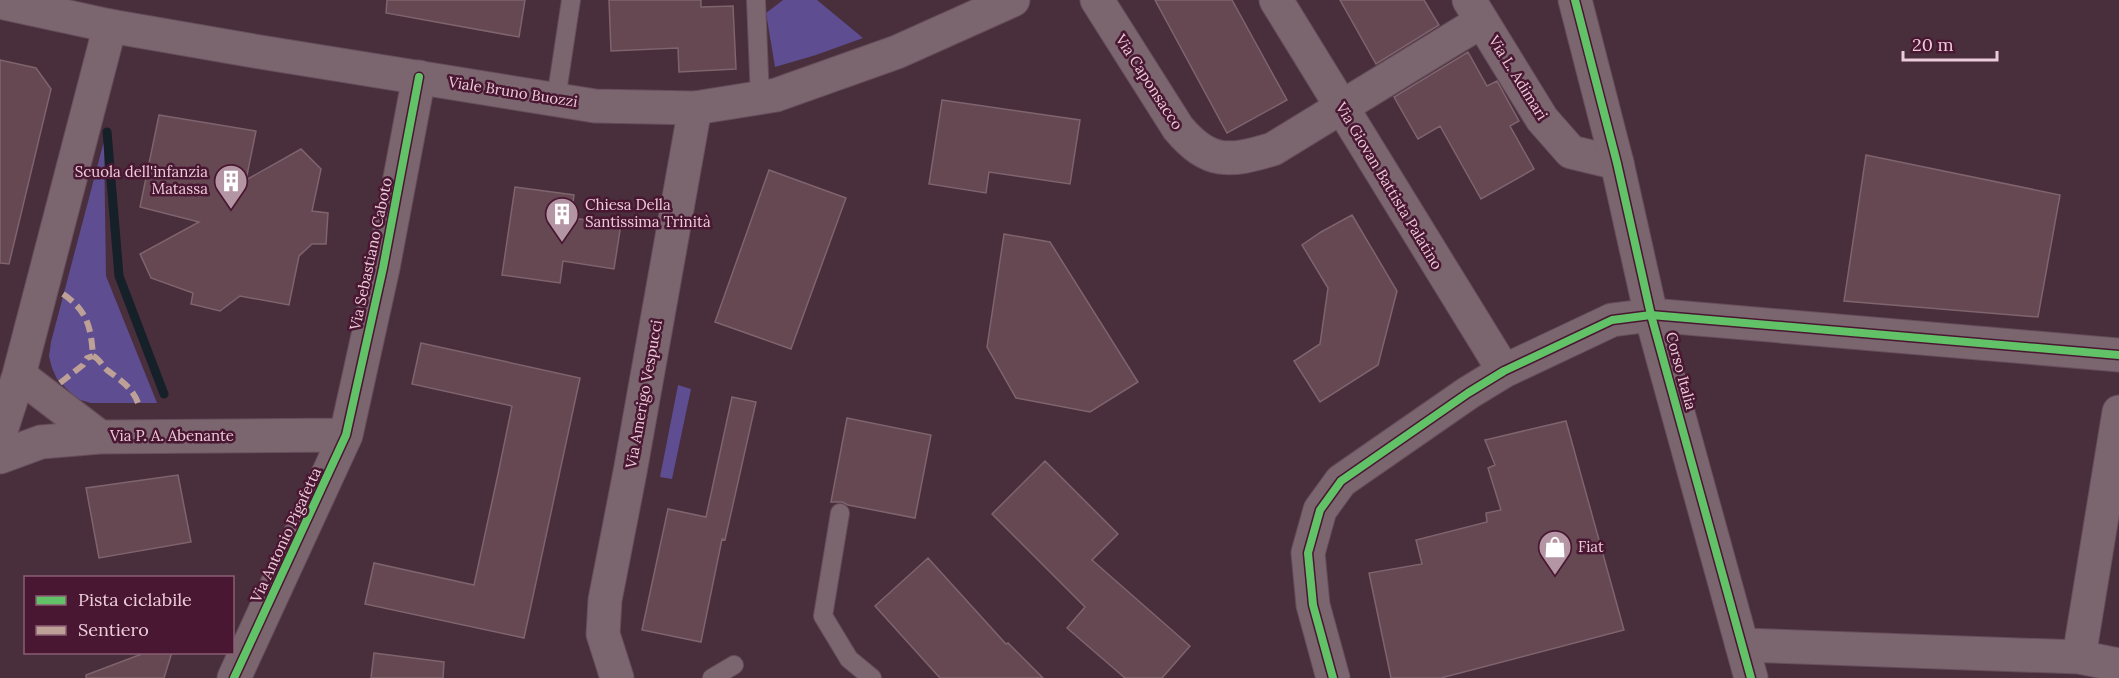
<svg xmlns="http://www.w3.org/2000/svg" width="2119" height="678" font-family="Lora,serif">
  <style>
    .green { fill: #5e4d91 }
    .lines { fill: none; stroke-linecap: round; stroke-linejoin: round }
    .stream { stroke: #152028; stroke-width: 9 }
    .building { fill: #664853; stroke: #7e646d; stroke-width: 1.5 }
    .lane-casing { stroke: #664d5a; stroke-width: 20 }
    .street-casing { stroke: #664d5a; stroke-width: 35 }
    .secondary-casing { stroke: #664d5a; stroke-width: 35 }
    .lane { stroke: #7b656f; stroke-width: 18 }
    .street { stroke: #7b656f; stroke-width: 33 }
    .secondary { stroke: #7b656f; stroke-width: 33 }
    .quiet { stroke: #bda197; stroke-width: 6; stroke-dasharray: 12 6; stroke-linecap: butt }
    .cycleway-casing { stroke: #491732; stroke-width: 11 }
    .cycleway { stroke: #61c268; stroke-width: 8 }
    .labels { text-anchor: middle; stroke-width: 5; stroke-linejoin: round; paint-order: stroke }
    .street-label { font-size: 15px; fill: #edccda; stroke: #491732 }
    .poi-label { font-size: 15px; fill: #edccda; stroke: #491732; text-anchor: start }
  </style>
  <rect width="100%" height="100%" fill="#492e3c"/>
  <!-- green -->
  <path class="green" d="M 783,0 L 817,0 L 863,38 L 816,55 L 775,67 L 766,13 Z
    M 104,141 L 106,276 L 157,403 L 91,403 L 77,399 L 57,379 L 52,368 L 49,356 L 51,342 Z
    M 678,385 L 691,389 L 672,479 L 660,477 Z"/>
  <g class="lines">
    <!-- stream -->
    <path class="stream" d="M 107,132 L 119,276 L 164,394"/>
  </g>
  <!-- building -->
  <path class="building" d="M 387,0 L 525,0 L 519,37 L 386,13 Z
    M 609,0 L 701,0 L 701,7 L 733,6 L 736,69 L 679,72 L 678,48 L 611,51 Z
    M 1155,0 L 1232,0 L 1287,100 L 1227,133 Z
    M 1340,0 L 1424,0 L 1439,25 L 1376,64 Z
    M 1468,52 L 1487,86 L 1497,81 L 1519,121 L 1510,126 L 1534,169 L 1481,199 L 1440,126 L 1418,139 L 1394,97 Z
    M 0,60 L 36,68 L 51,89 L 9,264 L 0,263 Z
    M 942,100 L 1080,120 L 1070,184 L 989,172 L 986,193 L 929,184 Z
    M 159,115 L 256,131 L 246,180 L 301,149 L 321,169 L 312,211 L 328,213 L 326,244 L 312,244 L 299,256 L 289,305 L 240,296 L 220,311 L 191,304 L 193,293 L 151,278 L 140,254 L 199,222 L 140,207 Z
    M 1866,155 L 2060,195 L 2038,317 L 1844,301 Z
    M 769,170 L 846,198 L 791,349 L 715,322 Z
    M 515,187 L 574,195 L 571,218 L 621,224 L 614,269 L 563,261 L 560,283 L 502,275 Z
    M 1352,215 L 1397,291 L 1378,365 L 1320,402 L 1294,361 L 1320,344 L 1328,288 L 1302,245 L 1321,232 Z
    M 1004,234 L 1050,242 L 1138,382 L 1090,412 L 1016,398 L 987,347 Z
    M 421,343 L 580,378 L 524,638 L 365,604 L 374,563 L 474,585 L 498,474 L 512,406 L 412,384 Z
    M 732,397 L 756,402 L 725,540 L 722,539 L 701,642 L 642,630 L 668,509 L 706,517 Z
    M 847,418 L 931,435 L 915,518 L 848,505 L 842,502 L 831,502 Z
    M 1566,421 L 1624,630 L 1441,678 L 1391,678 L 1369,573 L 1422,564 L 1416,540 L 1487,522 L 1486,513 L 1501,510 L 1488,468 L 1495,465 L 1485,440 Z
    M 1045,461 L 1118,534 L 1092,560 L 1190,646 L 1162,678 L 1125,678 L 1067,628 L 1085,607 L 992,514 Z
    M 178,475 L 191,542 L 99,558 L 86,488 Z
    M 928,558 L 1006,644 L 1008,643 L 1043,678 L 940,678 L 875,606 Z
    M 147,652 L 172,652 L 164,678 L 86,678 L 86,675 Z
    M 374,653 L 444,662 L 443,678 L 371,678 Z"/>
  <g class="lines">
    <!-- lane casing -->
    <g class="lane-casing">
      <path id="lane" d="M 756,0 L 760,99
        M 556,99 L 571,0
        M 840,513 L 823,616 L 849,659 L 872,678
        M 712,678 L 734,665"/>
    </g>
    <!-- street casing -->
    <g class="street-casing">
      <path id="street" d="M 1097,0 L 1178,128 C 1209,165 1229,162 1273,149 L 1482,21
        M 1276,0 L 1504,371
        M 1469,0 L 1542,119 L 1571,152 L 1617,163
        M 19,375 L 100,437
        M 0,434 L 19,375 L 110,26
        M 0,457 L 41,442 L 100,437 L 346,435
        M 1742,645 L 2079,657 L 2119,665
        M 2079,657 L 2119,412
        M 234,678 L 346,435 L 383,268 L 419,77
        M 617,678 L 603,634 L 605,600 L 630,472 L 695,108
        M 1333,678 L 1313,605 L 1308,553 L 1320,510 L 1341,481 L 1468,393 L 1504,371 L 1612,320 L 1651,315 L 2119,355"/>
    </g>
    <!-- secondary casing -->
    <g class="secondary-casing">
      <path id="secondary" d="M 1575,0 L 1617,163 L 1651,315 L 1751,678
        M 0,2 L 110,26 L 254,51 L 595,106 L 695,108 L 776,95 L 897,52 L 1013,0"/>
    </g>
    <!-- lane -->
    <use href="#lane" class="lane"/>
    <!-- street -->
    <use href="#street" class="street"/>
    <!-- secondary -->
    <use href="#secondary" class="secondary"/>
    <!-- quiet -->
    <path class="quiet" d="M 63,294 C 88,311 91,328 93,356 C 100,359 101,365 107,370 C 120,380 132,387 138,403
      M 60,383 L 83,365 L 87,358 L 93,356"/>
    <!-- cycleway casing -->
    <g class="cycleway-casing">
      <path id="cycleway" d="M 1575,0 L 1617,163 L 1651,315 L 1751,678
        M 234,678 L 346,435 L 383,268 L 419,77
        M 1333,678 L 1313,605 L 1308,553 L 1320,510 L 1341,481 L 1468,393 L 1504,371 L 1612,320 L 1651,315 L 2119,355"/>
    </g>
    <!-- cycleway -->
    <use href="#cycleway" class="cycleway"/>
  </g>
  <!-- icons -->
  <defs>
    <g id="building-pin" transform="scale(1.725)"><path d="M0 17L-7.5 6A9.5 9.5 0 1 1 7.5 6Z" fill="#b495a3" stroke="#491732"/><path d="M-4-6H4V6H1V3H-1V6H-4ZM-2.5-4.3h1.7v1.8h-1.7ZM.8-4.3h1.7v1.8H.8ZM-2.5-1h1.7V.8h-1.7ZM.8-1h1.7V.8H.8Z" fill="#fff"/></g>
    <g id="shop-pin" transform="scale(1.725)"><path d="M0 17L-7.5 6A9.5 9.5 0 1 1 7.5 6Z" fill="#b495a3" stroke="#491732"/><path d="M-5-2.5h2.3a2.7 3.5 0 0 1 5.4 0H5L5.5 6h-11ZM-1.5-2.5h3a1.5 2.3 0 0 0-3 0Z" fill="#fff"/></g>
  </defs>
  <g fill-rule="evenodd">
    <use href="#building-pin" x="231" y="181"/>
    <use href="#building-pin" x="562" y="214"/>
    <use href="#shop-pin" x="1555" y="547"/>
  </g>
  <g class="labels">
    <!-- street labels -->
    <g class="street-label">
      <text transform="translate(1518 78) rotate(58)" y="5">Via L. Adimari</text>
      <text transform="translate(1149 82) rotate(57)" y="5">Via Caponsacco</text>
      <text transform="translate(513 92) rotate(9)" y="5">Viale Bruno Buozzi</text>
      <text transform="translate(1389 186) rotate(59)" y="5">Via Giovan Battista Palatino</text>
      <text transform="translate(371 254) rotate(-78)" y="5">Via Sebastiano Caboto</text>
      <text transform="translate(1681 371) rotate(75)" y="5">Corso Italia</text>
      <text transform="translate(644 394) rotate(-80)" y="5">Via Amerigo Vespucci</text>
      <text x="172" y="441">Via P. A. Abenante</text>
      <text transform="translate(286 535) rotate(-65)" y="5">Via Antonio Pigafetta</text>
    </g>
    <!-- poi labels -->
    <g class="poi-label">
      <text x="208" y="177" text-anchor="end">Scuola dell'infanzia<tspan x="208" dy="17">Matassa</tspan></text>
      <text x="585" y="210">Chiesa Della<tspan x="585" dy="17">Santissima Trinità</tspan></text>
      <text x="1578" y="552">Fiat</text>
    </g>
  </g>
  <!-- legend -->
  <rect x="24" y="576" width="210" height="78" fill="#491732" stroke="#8b5f75" stroke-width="1.5"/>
  <rect x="36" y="596" width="30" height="9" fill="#61c268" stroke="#8b5f75" stroke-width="1.5"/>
  <text x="78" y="606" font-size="18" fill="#edccda">Pista ciclabile</text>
  <rect x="36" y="626" width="30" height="9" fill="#bda197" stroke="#8b5f75" stroke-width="1.5"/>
  <text x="78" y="636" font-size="18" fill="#edccda">Sentiero</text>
  <!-- scale -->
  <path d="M1903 51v9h94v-9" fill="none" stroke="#edccda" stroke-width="3"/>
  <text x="1912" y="51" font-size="18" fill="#edccda" stroke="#491732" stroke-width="4.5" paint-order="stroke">20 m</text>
</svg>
